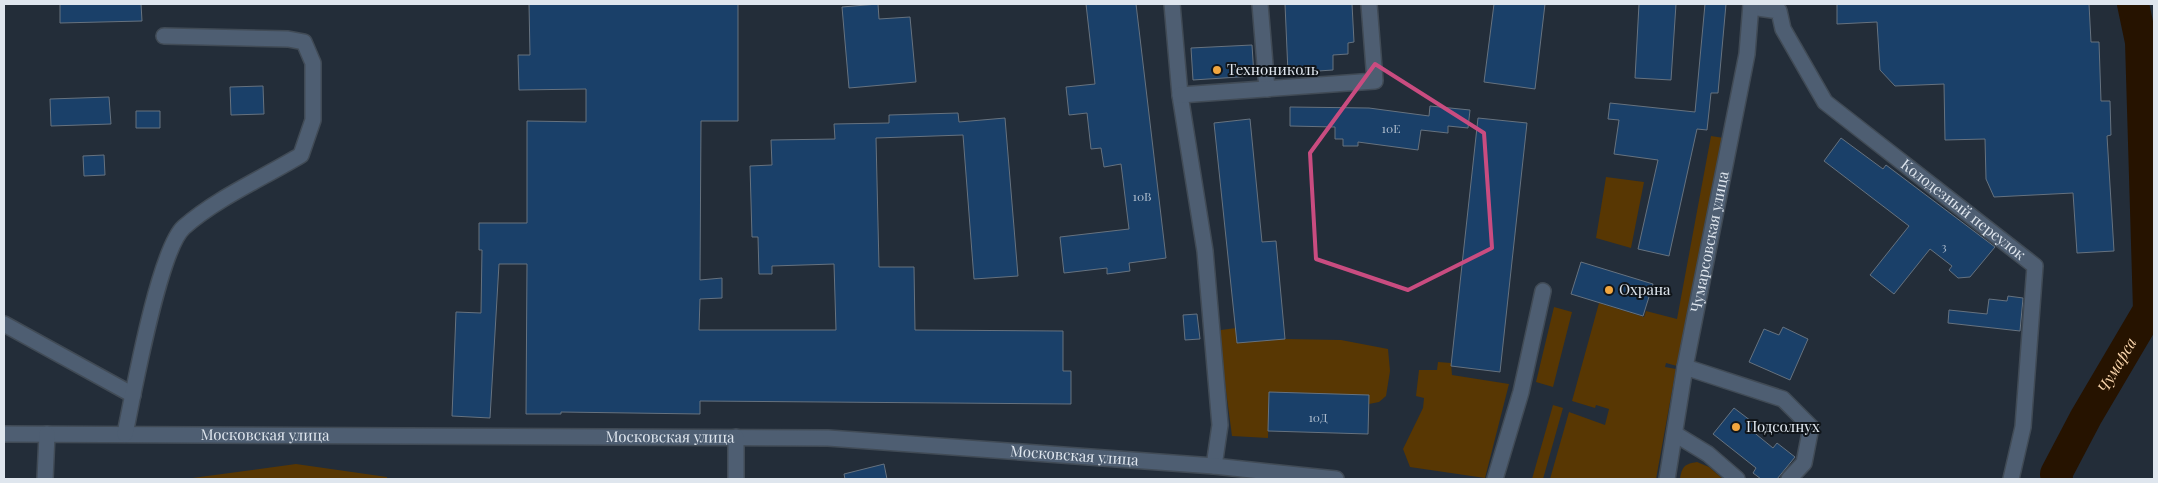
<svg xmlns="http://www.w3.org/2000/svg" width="2158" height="483" font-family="'Playfair Display',serif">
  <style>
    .green { fill: #583703 }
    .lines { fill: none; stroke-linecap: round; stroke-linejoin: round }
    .stream { stroke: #261300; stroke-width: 5.5 }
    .river { stroke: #261300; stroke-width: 32 }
    .building { fill: #1a4069; stroke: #66727f }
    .minor-casing { stroke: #414b56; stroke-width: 18 }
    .minor { stroke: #4e5e72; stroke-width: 15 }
    .marked { fill: none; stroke: #c94c80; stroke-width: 4; stroke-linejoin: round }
    .poi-dot { fill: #f1a63f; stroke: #10151a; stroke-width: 2 }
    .labels { text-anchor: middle; stroke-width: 4; stroke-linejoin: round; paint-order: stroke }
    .number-label { font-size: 12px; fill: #aebccd }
    .poi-label { font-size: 15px; fill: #dfe6ee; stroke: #10151a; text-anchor: start }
    .street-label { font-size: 15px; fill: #dfe6ee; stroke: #10151a }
    .water-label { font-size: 16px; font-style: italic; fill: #f9d4aa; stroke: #10151a }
  </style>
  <rect width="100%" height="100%" fill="#232d39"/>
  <!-- green -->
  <path class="green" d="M 1711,136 L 1724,138 L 1677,366 L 1666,363 L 1665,367 L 1676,369 L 1656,479 L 1550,479 L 1569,412 L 1605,425 L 1609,409 L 1596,405 L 1595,408 L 1572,401 L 1599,303 L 1644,317 L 1646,311 L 1677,319 Z
    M 1606,177 L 1644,182 L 1631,248 L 1596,238 Z
    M 1554,307 L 1572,312 L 1553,387 L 1536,382 Z
    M 1236,328 L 1237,343 L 1285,339 L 1341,340 L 1388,349 L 1390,371 L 1386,396 L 1379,402 L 1369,404 L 1269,392 L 1268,438 L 1232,436 L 1219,338 L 1221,330 Z
    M 1438,362 L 1451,363 L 1452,375 L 1509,384 L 1485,478 L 1410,467 L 1403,449 L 1423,408 L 1424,398 L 1416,396 L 1419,370 L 1437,370 Z
    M 1553,405 L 1563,408 L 1543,479 L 1532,479 Z
    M 1697,462 L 1709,467 L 1723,479 L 1680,479 C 1682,467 1684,464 1697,462 Z
    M 296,464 L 387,477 L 387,479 L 185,479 Z"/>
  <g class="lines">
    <!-- stream -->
    <path class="stream" d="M 2149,310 L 2154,313"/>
    <!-- river -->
    <path class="river" id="s1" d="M 2057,479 L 2056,474 L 2086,417 L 2149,310 L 2141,42 L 2133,4"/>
  </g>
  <!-- building -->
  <path class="building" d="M 60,4 L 141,4 L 142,21 L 60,23 Z
    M 529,4 L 738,4 L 738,121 L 701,121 L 700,280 L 722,278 L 722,298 L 700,299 L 699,330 L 836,330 L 834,264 L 772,266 L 772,274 L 759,274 L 758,237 L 752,237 L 750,166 L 772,165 L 771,140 L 835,139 L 834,124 L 889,123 L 889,115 L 958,113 L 959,122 L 1005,118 L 1018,276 L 974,279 L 963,135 L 876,138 L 879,267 L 914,267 L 915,330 L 1063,331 L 1063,371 L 1071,371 L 1071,404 L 700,401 L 700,414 L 561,412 L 561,414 L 526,414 L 527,264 L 499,264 L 490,418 L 452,416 L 456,312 L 481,313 L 482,250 L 479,250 L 479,223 L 527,223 L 527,121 L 586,122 L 586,89 L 519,90 L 518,55 L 530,55 Z
    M 878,4 L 879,19 L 910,17 L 916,82 L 849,88 L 842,7 Z
    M 1086,4 L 1136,4 L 1166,258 L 1129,263 L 1130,271 L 1107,274 L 1107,268 L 1064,273 L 1060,237 L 1129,229 L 1121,164 L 1104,167 L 1101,148 L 1091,149 L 1087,113 L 1069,115 L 1066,87 L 1095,84 Z
    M 1285,4 L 1352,4 L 1354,42 L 1348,43 L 1348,54 L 1333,55 L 1333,70 L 1288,73 Z
    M 1494,4 L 1545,4 L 1535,89 L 1484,82 Z
    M 1639,4 L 1676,4 L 1671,80 L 1635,78 Z
    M 1705,4 L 1726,4 L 1718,93 L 1711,93 L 1707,130 L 1697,129 L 1669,256 L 1638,249 L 1658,160 L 1614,154 L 1619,120 L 1608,119 L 1610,103 L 1695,112 Z
    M 1837,4 L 2089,4 L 2091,42 L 2099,42 L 2101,101 L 2110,101 L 2111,135 L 2107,136 L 2114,251 L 2077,253 L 2073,193 L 1994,197 L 1986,179 L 1985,139 L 1945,140 L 1944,84 L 1895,86 L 1880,70 L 1877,22 L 1837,24 Z
    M 1252,45 L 1254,76 L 1193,80 L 1191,48 Z
    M 263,86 L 264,114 L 231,115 L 230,87 Z
    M 109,97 L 111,124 L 51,126 L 50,99 Z
    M 1430,106 L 1470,110 L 1468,128 L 1448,126 L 1448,133 L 1421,130 L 1418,150 L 1358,142 L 1358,146 L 1343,146 L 1343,139 L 1335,139 L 1335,127 L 1290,126 L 1290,107 L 1369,108 L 1429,116 Z
    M 136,111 L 160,111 L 160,128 L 136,128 Z
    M 1478,118 L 1527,123 L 1500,372 L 1451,366 Z
    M 1250,119 L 1262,242 L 1276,241 L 1285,339 L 1237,343 L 1214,123 Z
    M 1841,138 L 1883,169 L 1886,165 L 1995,247 L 1970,277 L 1958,278 L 1949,270 L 1952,266 L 1930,249 L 1894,294 L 1870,275 L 1909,226 L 1824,161 Z
    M 104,155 L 105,175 L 84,176 L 83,156 Z
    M 1581,262 L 1653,284 L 1643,316 L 1571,294 Z
    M 2008,296 L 2023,298 L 2020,331 L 1948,323 L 1949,310 L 1987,314 L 1989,299 L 2007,301 Z
    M 1197,314 L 1200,339 L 1185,340 L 1183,315 Z
    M 1783,327 L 1808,339 L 1790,380 L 1749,362 L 1764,329 L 1779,335 Z
    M 1269,392 L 1369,395 L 1368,434 L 1268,431 Z
    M 1734,408 L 1755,424 L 1751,430 L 1773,448 L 1777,443 L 1795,457 L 1777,479 L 1761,479 L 1753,473 L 1756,468 L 1713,434 Z
    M 884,464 L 887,479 L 845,479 L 844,474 Z"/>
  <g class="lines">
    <!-- minor casing -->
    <g class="minor-casing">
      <g id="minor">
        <path d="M 1172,4 L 1180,95 L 1205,251 L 1220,425 L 1214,466"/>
        <path d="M 1260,4 L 1267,89"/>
        <path id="s2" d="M 1751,7 L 1779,11 L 1783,29 L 1825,102 L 2035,266 L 2023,427 L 2011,479"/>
        <path d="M 1180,95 L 1375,81 L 1369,4"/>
        <path d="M 4,324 L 133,395"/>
        <path d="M 1685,367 L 1783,399 L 1811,427 L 1804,463 L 1789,479"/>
        <path id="s3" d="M 4,434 L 828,438 L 1214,466 L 1336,479"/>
        <path d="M 125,434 C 133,395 159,249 184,227 C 217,198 263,178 301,155 L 313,120 L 313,63 L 304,42 L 288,39 L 164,36"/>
        <path d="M 1675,434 L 1708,454 L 1737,479"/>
        <path d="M 45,479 L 47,434"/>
        <path d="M 736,479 L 736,437"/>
        <path d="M 1495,479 L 1521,392 L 1543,291"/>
        <path id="s4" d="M 1667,479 L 1685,367 L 1747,54 L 1751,4"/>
      </g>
    </g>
    <!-- minor -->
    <use href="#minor" class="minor"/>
  </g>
  <!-- marked area -->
  <path class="marked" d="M 1375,64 L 1484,133 L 1492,248 L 1408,290 L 1316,259 L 1310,153 Z"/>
  <!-- markers -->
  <g class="poi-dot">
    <circle cx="1217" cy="70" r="5"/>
    <circle cx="1609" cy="290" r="5"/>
    <circle cx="1736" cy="427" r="5"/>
  </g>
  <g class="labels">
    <!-- number labels -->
    <g class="number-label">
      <text x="1391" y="133">10Е</text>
      <text x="1142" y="201">10В</text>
      <text x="1944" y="251">3</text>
      <text x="1318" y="422">10Д</text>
    </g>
    <!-- poi labels -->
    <g class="poi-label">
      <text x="1227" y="75">Технониколь</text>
      <text x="1619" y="295">Охрана</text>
      <text x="1746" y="432">Подсолнух</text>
    </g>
    <!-- street labels -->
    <g class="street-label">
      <text dy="5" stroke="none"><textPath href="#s2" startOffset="306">Колодезный переулок</textPath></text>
      <text dy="5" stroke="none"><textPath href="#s4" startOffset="241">Чумарсовская улица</textPath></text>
      <text dy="5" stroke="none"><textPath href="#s3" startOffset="261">Московская улица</textPath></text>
      <text dy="5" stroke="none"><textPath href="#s3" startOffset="666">Московская улица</textPath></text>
      <text dy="5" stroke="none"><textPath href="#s3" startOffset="1071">Московская улица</textPath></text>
    </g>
    <!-- water labels -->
    <g class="water-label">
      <text dy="6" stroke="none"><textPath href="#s1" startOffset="130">Чумарса</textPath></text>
    </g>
  </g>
  <!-- border -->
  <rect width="2158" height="483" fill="none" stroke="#dfe6ee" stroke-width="10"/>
</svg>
